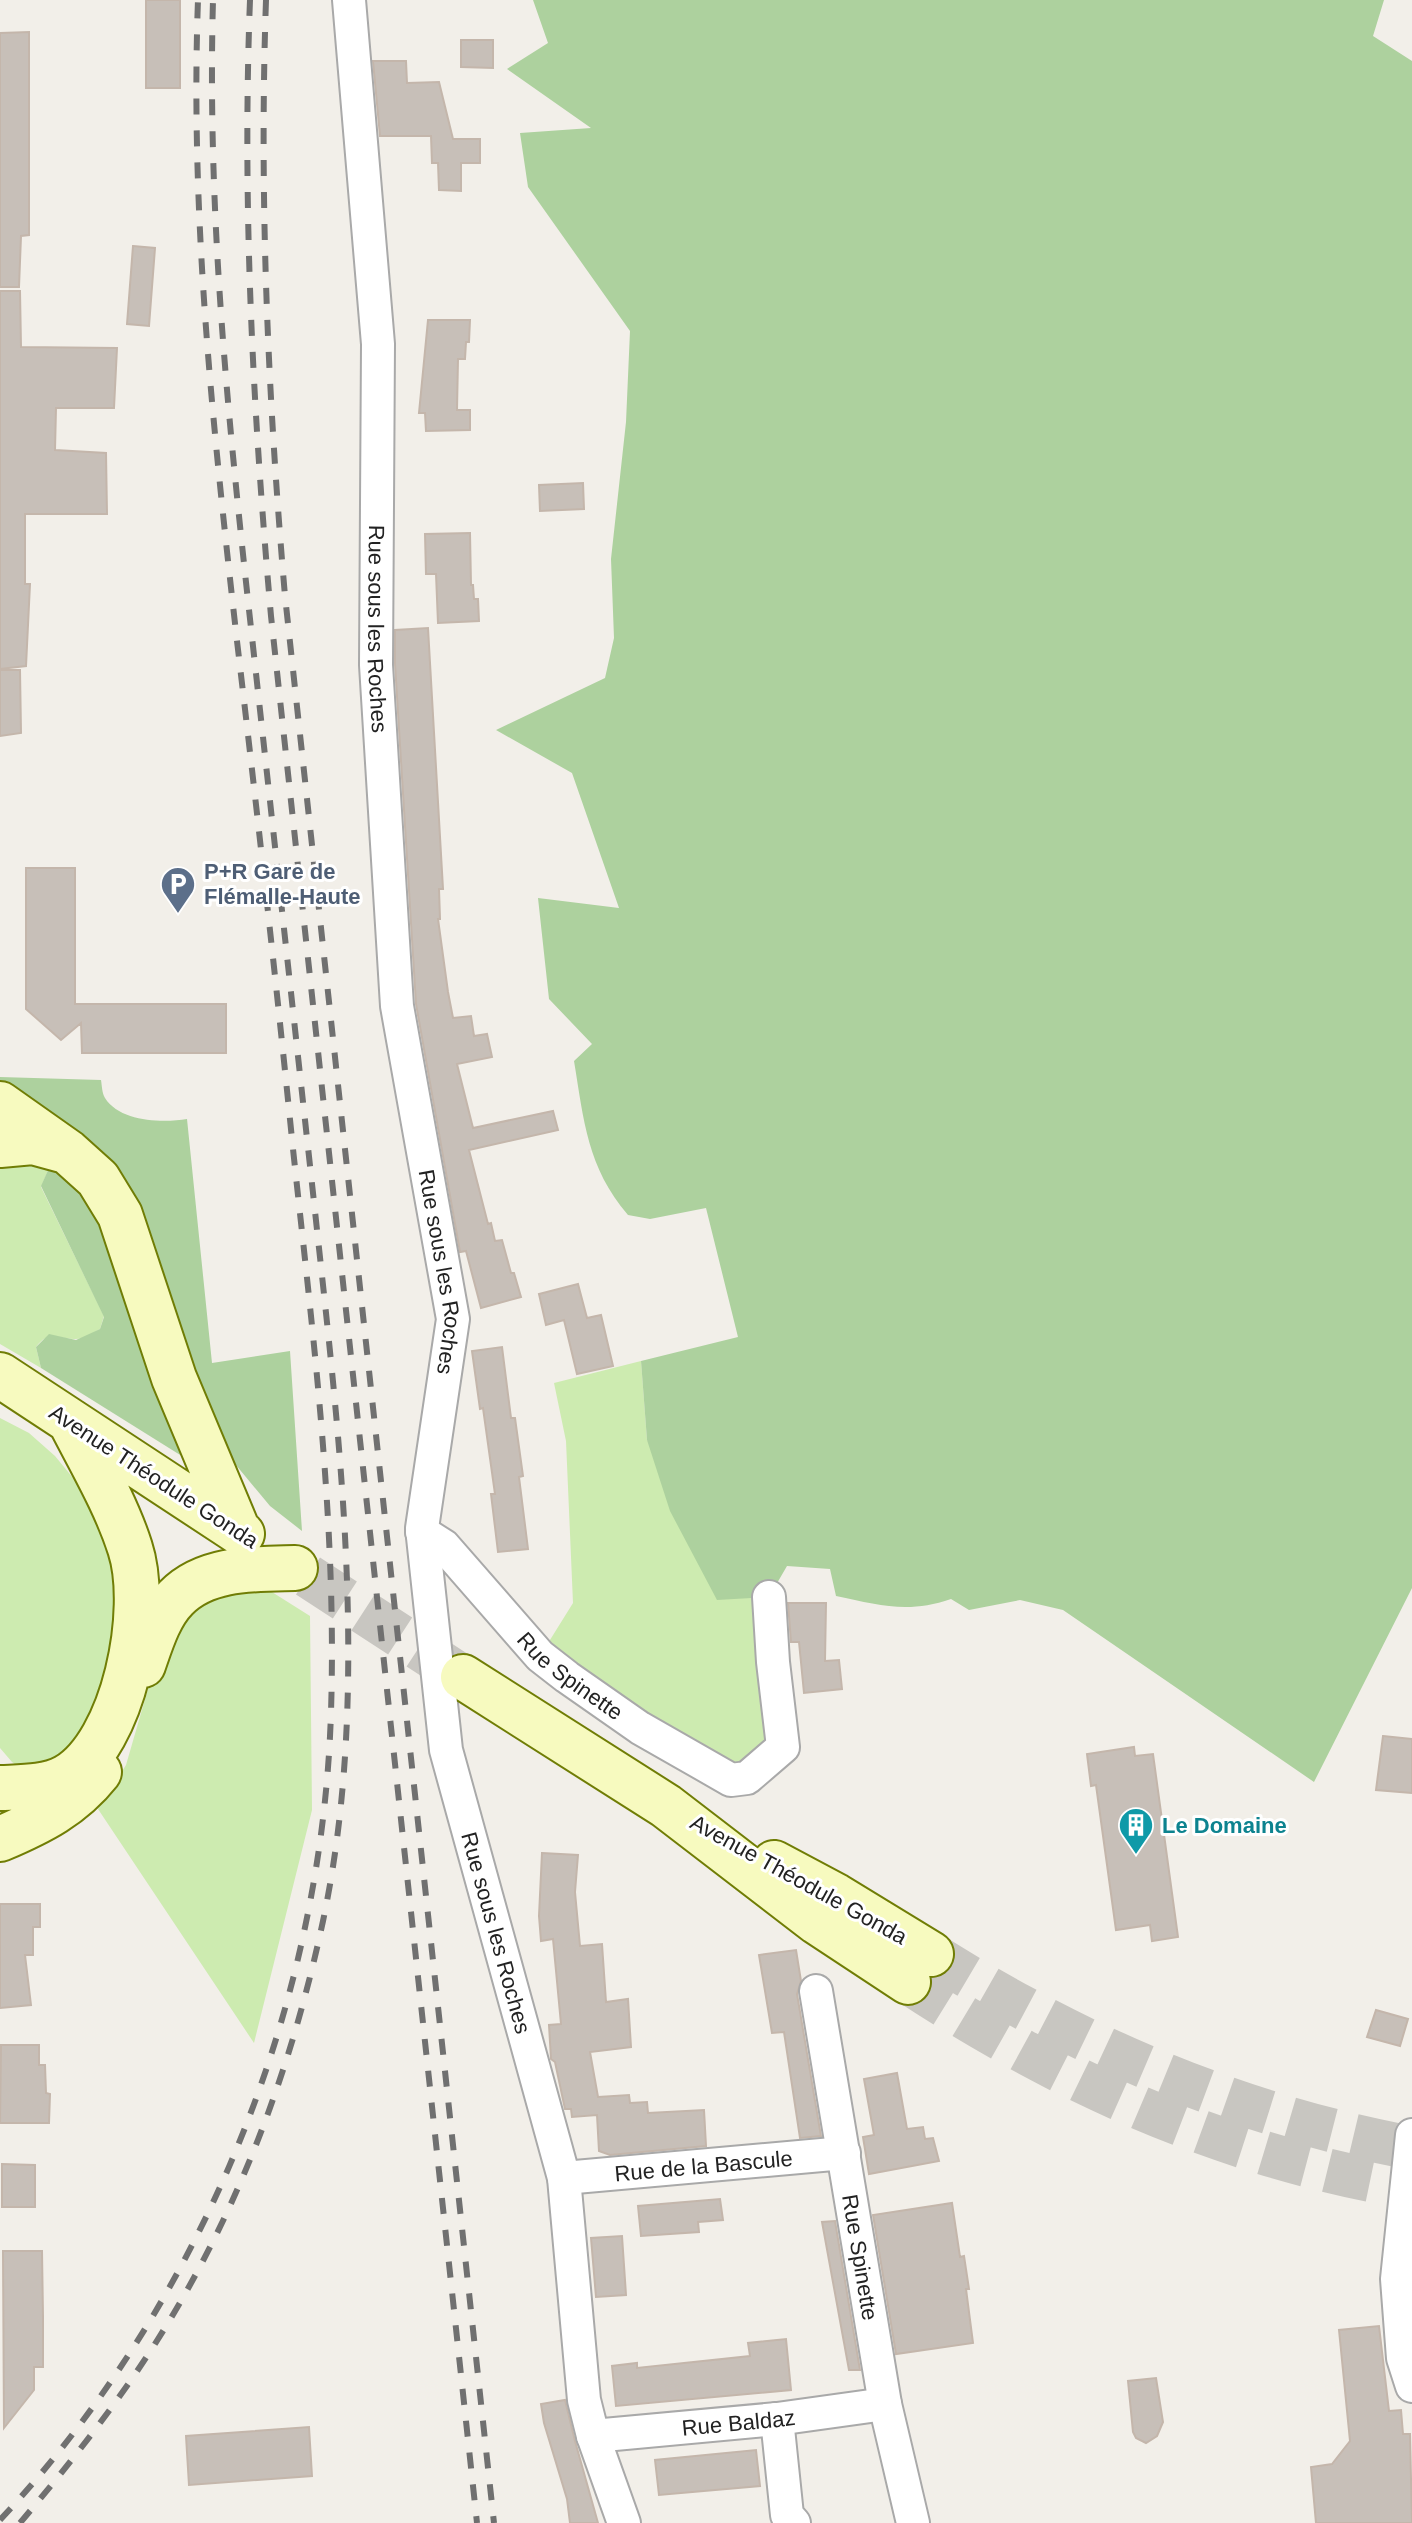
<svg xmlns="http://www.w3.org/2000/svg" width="1412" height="2523" font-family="Arial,sans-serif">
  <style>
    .grass { fill: #cdebb0 }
    .forest { fill: #add19e }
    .building { fill: #c7bfb8; stroke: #c4b6ab; stroke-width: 2 }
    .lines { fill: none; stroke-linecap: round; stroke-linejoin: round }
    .secondary-tunnel { stroke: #c8c6c1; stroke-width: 44; stroke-dasharray: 44 22; stroke-linecap: butt }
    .street-casing { stroke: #a9a9a9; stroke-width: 36 }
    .secondary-casing { stroke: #707d05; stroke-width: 48 }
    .street { stroke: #fff; stroke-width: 32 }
    .secondary { stroke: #f7fabf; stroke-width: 44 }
    .rail { stroke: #707070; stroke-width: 6; stroke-dasharray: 16 16; stroke-linecap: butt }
    .labels { text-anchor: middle; stroke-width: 6; stroke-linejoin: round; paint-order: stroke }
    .street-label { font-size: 22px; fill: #222; stroke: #fff }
    .service-label { font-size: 22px; font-weight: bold; fill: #4e5e75; stroke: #fff; text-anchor: start }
    .culture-label { font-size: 22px; font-weight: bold; fill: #0d838f; stroke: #fff; text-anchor: start }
  </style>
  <rect width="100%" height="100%" fill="#f2efe9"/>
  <!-- grass -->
  <path class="grass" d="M 13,1163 L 49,1168 L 41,1187 L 104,1316 L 100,1329 C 92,1333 82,1340 74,1339 C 56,1338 49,1330 36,1347 L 41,1368 L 0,1344 L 0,1168 Z
    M 641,1361 L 647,1440 L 769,1597 L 783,1747 L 747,1778 L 540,1656 L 573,1603 L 566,1441 L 554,1383 Z
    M 0,1418 L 29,1433 L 55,1456 L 78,1484 L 107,1542 L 118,1601 L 95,1730 L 70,1759 L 22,1769 L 12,1762 L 0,1748 Z
    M 264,1587 L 310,1616 L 312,1810 L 254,2043 L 98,1809 L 126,1765 L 163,1637 L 208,1593 Z"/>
  <!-- forest -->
  <path class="forest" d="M 533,0 L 1384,0 L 1373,36 L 1412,61 L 1412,1588 L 1314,1782 L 1063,1610 L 1020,1600 L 969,1610 L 951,1599 C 908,1614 879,1605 836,1596 L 830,1569 L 787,1566 L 769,1597 L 717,1600 L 670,1511 L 647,1440 L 641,1361 L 738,1337 L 706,1208 L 650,1219 L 628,1215 C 587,1167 584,1121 574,1061 L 592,1044 L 549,999 L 538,898 L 619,908 L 572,773 L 496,730 L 605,678 L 614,638 L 611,559 L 626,422 L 630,331 L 528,187 L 520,133 L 591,128 L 507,69 L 548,43 Z
    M 0,1077 L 101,1080 C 102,1086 102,1093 105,1098 C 120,1122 163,1123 187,1119 L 212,1363 L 290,1351 L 302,1531 L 270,1506 L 226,1453 L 124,1193 L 0,1089 Z
    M 49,1168 L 58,1169 L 91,1199 L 193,1463 L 41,1368 L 36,1347 L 49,1334 L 76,1340 L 100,1329 L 104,1317 L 41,1186 Z"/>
  <!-- building -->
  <path class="building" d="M 146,0 L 180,0 L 180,88 L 146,88 Z
    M 29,32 L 29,235 L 21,236 L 19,287 L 0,287 L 0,33 Z
    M 461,40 L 493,40 L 493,68 L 461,67 Z
    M 373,61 L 406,61 L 407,83 L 439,82 L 453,139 L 480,139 L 480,163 L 461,163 L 461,191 L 439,190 L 438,163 L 432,163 L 431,136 L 380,136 Z
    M 133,246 L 155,248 L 149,326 L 127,324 Z
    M 0,291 L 20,291 L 21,347 L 117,348 L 114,408 L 56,408 L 55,450 L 106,453 L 107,514 L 25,514 L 25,584 L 30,584 L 26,666 L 0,669 Z
    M 428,320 L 470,320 L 469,342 L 466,342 L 465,359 L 458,359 L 457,410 L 470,410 L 470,430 L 426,431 L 425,413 L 419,413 Z
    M 583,483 L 584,509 L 540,511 L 539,485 Z
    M 470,533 L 471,585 L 473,585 L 474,599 L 478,599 L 479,621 L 438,623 L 436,574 L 426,574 L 425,534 Z
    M 428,628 L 443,889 L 439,889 L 440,919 L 438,919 L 448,992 L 453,1018 L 471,1016 L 474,1036 L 487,1034 L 492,1057 L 457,1064 L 473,1128 L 553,1111 L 558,1130 L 469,1150 L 488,1224 L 491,1223 L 495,1241 L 502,1240 L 511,1273 L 514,1273 L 521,1297 L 481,1308 L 466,1251 L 460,1252 L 416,1004 L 395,664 L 395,630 Z
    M 0,670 L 20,670 L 21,733 L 0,736 Z
    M 26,868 L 75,868 L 75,1004 L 226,1004 L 226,1053 L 82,1053 L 81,1023 L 61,1040 L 26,1009 Z
    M 578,1284 L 587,1318 L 601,1315 L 613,1366 L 577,1374 L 564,1320 L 546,1325 L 539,1294 Z
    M 502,1347 L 511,1418 L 515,1418 L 523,1476 L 519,1477 L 528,1549 L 498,1552 L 491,1494 L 495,1494 L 483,1408 L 480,1409 L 472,1351 Z
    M 788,1603 L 826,1603 L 825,1661 L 839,1660 L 842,1689 L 804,1693 L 799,1642 L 791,1642 Z
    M 1383,1736 L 1412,1739 L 1412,1793 L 1376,1790 Z
    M 1134,1747 L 1135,1756 L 1153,1754 L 1178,1937 L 1152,1941 L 1150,1925 L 1116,1930 L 1096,1785 L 1091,1786 L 1087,1754 Z
    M 542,1853 L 578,1855 L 575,1892 L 580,1946 L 602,1944 L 606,2002 L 628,1999 L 631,2047 L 590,2052 L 598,2097 L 629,2095 L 630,2103 L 647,2102 L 648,2113 L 704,2110 L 706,2146 L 610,2155 L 599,2151 L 597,2115 L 572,2117 L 571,2109 L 565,2109 L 555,2062 L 551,2059 L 549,2025 L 561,2024 L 553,1939 L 541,1941 L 539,1916 Z
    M 0,1904 L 40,1904 L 40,1927 L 33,1927 L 33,1955 L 25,1955 L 31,2005 L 0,2008 Z
    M 796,1950 L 801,1981 L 797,1994 L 821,2136 L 800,2138 L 784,2032 L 772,2033 L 759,1955 Z
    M 1376,2010 L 1408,2019 L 1400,2046 L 1367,2037 Z
    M 1,2045 L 39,2045 L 39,2065 L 45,2065 L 46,2093 L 50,2094 L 49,2123 L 0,2123 Z
    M 897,2073 L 907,2129 L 923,2127 L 925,2139 L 933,2138 L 939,2161 L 869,2174 L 863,2137 L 874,2135 L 864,2079 Z
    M 2,2164 L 35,2165 L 35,2207 L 2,2207 Z
    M 720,2199 L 723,2220 L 698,2222 L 699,2232 L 641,2236 L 638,2206 Z
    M 952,2203 L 960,2257 L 964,2256 L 969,2289 L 966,2289 L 973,2343 L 896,2354 L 873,2215 Z
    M 835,2221 L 860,2370 L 849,2370 L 822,2222 Z
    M 622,2236 L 626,2295 L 596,2297 L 591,2238 Z
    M 3,2251 L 42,2251 L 43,2317 L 43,2367 L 34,2367 L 34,2390 L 4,2428 Z
    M 1379,2326 L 1389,2411 L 1401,2410 L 1403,2434 L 1410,2434 L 1412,2523 L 1316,2523 L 1311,2467 L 1332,2464 L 1350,2441 L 1339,2330 Z
    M 786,2339 L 791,2390 L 616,2406 L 612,2366 L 637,2363 L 637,2368 L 750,2356 L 748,2343 Z
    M 1156,2378 L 1163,2422 L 1157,2436 L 1146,2443 L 1136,2438 L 1133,2432 L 1128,2381 Z
    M 565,2400 L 575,2441 L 598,2523 L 570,2523 L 567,2499 L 544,2423 L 541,2404 Z
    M 309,2427 L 312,2476 L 189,2485 L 186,2436 Z
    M 756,2450 L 760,2486 L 659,2495 L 655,2460 Z"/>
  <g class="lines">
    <!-- secondary-tunnel -->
    <path class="secondary-tunnel" d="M 308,1576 L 463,1677
      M 931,1954 C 1080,2047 1239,2116 1412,2148
      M 908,1982 C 1065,2085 1226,2156 1412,2188"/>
    <!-- street casing -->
    <g class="street-casing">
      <g id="street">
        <path id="s1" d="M 349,0 L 378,344 L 376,665 L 397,1006 L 453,1319 L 422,1528 L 446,1750 L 564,2178 L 584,2400 L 593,2436 L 624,2523"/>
        <path id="s2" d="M 422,1532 L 444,1546 L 540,1656 L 567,1677 L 640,1728 L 731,1780 L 747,1778 L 783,1747 L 773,1662 L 769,1597"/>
        <path id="s3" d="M 816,1991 L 885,2404 L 913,2523"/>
        <path d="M 1412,2135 L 1397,2279 L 1403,2358 L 1412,2386"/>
        <path id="s4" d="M 564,2178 L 844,2153"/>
        <path d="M 777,2419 L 787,2515 L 794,2523"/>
        <path id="s5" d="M 593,2436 L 777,2419 L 885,2404"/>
      </g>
    </g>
    <!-- secondary casing -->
    <g class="secondary-casing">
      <path id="secondary" d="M 0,1104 L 68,1152 L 98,1179 L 120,1215 L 174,1378 L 238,1531
        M 0,1145 L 33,1142 L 66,1151
        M 0,1375 L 242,1534
        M 143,1665 C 151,1642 159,1615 176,1598 C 206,1567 255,1569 295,1568
        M 463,1677 L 666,1806 L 817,1922 L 908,1982
        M 0,1788 C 21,1787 46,1788 66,1777 C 125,1743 150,1609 130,1548 C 116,1504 91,1462 70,1421
        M 0,1839 C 40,1822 72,1806 99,1772
        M 774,1863 L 836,1896 L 931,1954"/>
    </g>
    <!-- street -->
    <use href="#street" class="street"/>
    <!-- secondary -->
    <use href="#secondary" class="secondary"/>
    <!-- rail -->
    <path class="rail" d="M 250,0 C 242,205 253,412 271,616 L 477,2523
      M 266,0 C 259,198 268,398 285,596 L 494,2523
      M 0,2520 C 202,2303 322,2008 331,1712 C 337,1524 313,1336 293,1149 C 276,980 257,810 237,641 C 213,429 190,214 198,0
      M 20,2523 C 73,2460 125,2394 168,2323 C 243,2199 293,2062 323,1921 C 372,1689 339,1435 314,1202 C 293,1011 272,819 251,628 C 228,419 207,211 213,0"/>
  </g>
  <!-- icons -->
  <defs>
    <g id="parking-pin" transform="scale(1.8)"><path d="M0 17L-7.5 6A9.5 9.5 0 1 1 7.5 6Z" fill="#5c6f8a" stroke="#fff"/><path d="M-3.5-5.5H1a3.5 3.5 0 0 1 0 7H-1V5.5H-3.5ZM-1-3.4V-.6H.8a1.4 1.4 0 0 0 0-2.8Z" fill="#fff"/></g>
    <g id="building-pin" transform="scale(1.8)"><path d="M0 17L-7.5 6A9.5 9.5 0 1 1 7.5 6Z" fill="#0f9aa8" stroke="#fff"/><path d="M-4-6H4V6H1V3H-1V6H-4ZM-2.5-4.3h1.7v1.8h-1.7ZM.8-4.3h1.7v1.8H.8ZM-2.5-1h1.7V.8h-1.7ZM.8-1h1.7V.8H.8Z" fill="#fff"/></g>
  </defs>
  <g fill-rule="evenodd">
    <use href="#parking-pin" x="178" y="884"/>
    <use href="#building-pin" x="1136" y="1825"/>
  </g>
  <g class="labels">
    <!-- street labels -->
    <g class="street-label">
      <text dy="8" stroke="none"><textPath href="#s1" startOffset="630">Rue sous les Roches</textPath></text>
      <text dy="8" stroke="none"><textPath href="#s1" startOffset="1278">Rue sous les Roches</textPath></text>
      <text transform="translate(154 1476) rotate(33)" y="8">Avenue Théodule Gonda</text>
      <text dy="8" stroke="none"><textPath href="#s2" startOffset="208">Rue Spinette</textPath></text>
      <text transform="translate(799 1879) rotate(29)" y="8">Avenue Théodule Gonda</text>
      <text dy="8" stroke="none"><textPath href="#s1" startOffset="1950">Rue sous les Roches</textPath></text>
      <text dy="8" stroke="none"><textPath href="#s4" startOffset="140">Rue de la Bascule</textPath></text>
      <text dy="8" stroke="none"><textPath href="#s3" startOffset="270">Rue Spinette</textPath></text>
      <text dy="8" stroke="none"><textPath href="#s5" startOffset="146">Rue Baldaz</textPath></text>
    </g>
    <!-- service labels -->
    <g class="service-label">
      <text x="204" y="879">P+R Gare de<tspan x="204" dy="25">Flémalle-Haute</tspan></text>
    </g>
    <!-- culture labels -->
    <g class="culture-label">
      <text x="1162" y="1833">Le Domaine</text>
    </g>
  </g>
</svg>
